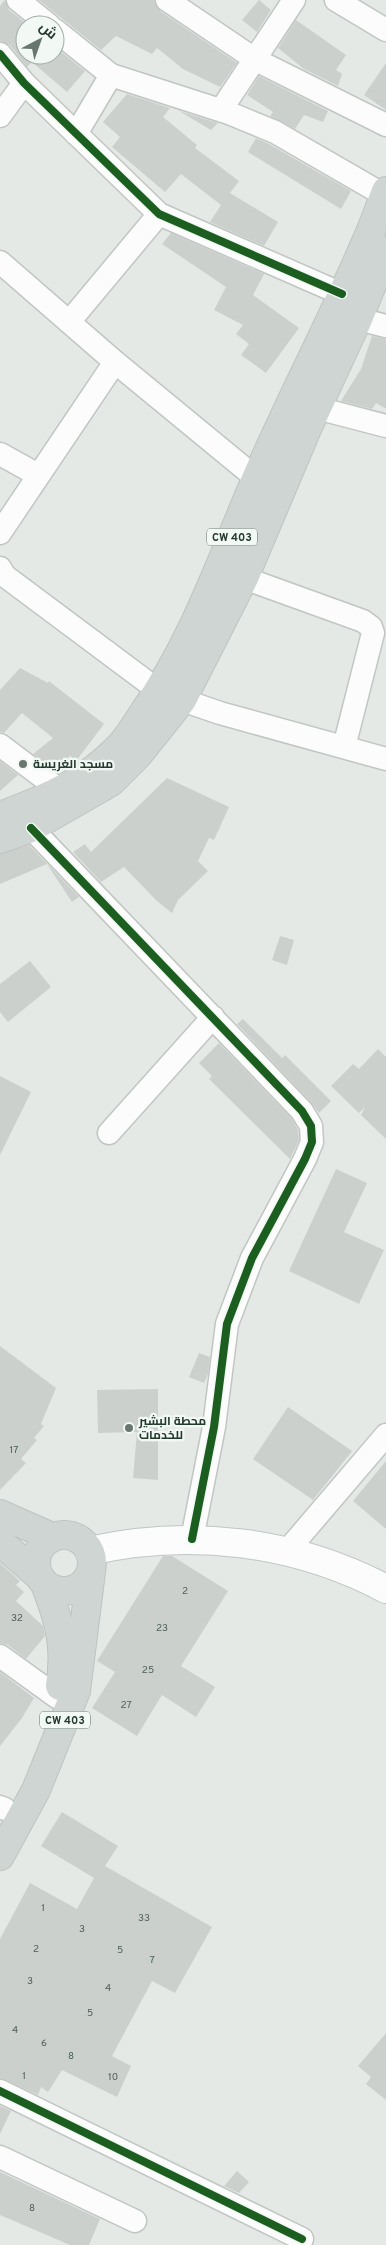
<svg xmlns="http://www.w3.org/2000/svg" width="386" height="2245" font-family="Overpass,Cairo,sans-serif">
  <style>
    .building { fill: #cbd0cd }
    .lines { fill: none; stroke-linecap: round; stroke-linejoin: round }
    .minor-casing { stroke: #c1c6c3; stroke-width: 25 }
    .secondary-casing { stroke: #c0c6c3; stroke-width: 30 }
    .primary-casing { stroke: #bdc4c1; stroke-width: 30 }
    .minor { stroke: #fbfcfb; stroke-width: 22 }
    .secondary { stroke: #fbfcfb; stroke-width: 28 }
    .primary { stroke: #ced5d2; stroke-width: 28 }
    .cycleway-casing { stroke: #f2f8f4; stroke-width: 11 }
    .cycleway { stroke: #1b5e20; stroke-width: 8 }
    .poi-dot { fill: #67776f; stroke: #f2f8f4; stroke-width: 2 }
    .labels { text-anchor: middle; stroke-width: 4.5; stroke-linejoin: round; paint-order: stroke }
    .number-label { font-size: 10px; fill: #4e6057 }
    .shield { fill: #f2f8f4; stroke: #62736a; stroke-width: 1 }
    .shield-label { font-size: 11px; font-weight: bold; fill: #243a2f }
    .poi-label { font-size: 12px; font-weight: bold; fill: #243a2f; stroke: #f2f8f4; text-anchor: start }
  </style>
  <rect width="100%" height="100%" fill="#e4e9e6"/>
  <!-- building -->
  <path class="building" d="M 5,0 L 9,10 L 28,25 L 25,25 L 25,55 L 55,55 L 55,47 L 85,71 L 67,92 L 32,62 L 27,67 L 10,45 L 0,41 L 0,6 Z
    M 39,0 L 154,0 L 160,11 L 237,63 L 220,87 L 183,69 L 157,48 L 152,54 L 116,36 L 101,50 Z
    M 259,0 L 271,10 L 257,32 L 242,20 Z
    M 296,20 L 346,55 L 336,70 L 342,74 L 338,86 L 304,69 L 278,48 Z
    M 386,63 L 386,110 L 364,95 Z
    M 259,76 L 328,111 L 323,122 L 304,115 L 295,129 L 270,116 L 273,112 L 247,95 Z
    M 127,94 L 170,108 L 163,117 L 197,145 L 195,148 L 239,181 L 230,193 L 278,222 L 264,246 L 210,222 L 221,205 L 181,174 L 165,192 L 112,147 L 120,137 L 103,122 Z
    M 179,111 L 218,123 L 211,130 Z
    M 256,138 L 269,144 L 351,191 L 341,209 L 248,152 Z
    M 171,233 L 264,274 L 253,295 L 299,328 L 266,373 L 241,355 L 249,344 L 236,334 L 243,325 L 214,310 L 226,287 L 162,244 Z
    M 372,336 L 386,339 L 386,409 L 376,403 L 372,409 L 341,401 L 361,369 Z
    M 20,668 L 48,683 L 49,681 L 104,724 L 76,761 L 70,756 L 55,770 L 33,754 L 53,738 L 22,713 L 4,733 L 0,732 L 0,690 Z
    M 0,761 L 18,775 L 0,791 Z
    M 167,778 L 229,807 L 214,840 L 209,838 L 198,861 L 208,871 L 178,900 L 172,913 L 158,902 L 124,867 L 101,882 L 73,852 L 85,844 L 91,852 Z
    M 29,845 L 79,897 L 72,902 L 47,864 L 0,884 L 0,854 Z
    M 280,936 L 294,940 L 287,965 L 272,960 Z
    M 30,961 L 51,987 L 8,1022 L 0,1012 L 0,984 Z
    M 243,1019 L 282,1058 L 285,1055 L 331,1101 L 319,1113 L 311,1102 L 237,1024 Z
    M 219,1043 L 292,1119 L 298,1130 L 299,1140 L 290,1159 L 209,1079 L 212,1076 L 199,1063 Z
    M 378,1049 L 386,1057 L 386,1139 L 361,1115 L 365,1107 L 359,1113 L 331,1086 L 353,1064 L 359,1069 Z
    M 0,1076 L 31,1092 L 0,1155 Z
    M 336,1169 L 367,1183 L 344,1232 L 384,1250 L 359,1304 L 289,1271 Z
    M 0,1346 L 56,1388 L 41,1424 L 44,1426 L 34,1438 L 37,1440 L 21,1459 L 26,1463 L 0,1490 Z
    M 199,1353 L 210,1357 L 208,1374 L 204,1383 L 189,1377 Z
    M 158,1389 L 158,1480 L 133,1478 L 137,1432 L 98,1433 L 97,1390 Z
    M 288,1407 L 352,1451 L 313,1500 L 253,1459 Z
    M 386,1461 L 386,1529 L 353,1501 Z
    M 163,1556 L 172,1556 L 228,1591 L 181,1666 L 215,1687 L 196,1717 L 162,1695 L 137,1736 L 92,1708 L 115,1672 L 97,1661 Z
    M 0,1563 L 20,1581 L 16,1585 L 24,1592 L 16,1601 L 43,1626 L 45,1636 L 26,1659 L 8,1645 L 0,1643 Z
    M 0,1672 L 34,1698 L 22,1718 L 0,1746 Z
    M 62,1812 L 118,1846 L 105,1866 L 212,1927 L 175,1993 L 152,1981 L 112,2056 L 131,2066 L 117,2097 L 62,2070 L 48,2092 L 41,2087 L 38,2095 L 0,2078 L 0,1939 L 30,1883 L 77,1909 L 94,1878 L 41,1846 Z
    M 386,2033 L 386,2100 L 366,2084 L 371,2077 L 358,2066 Z
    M 0,2106 L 11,2111 L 0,2134 Z
    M 237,2171 L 249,2182 L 239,2193 L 224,2186 Z
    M 0,2172 L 100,2219 L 89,2245 L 70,2245 L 0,2215 Z"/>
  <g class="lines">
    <!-- minor casing -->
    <g class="minor-casing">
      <path id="minor" d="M 18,0 L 49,25
        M 167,0 L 256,60 L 386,125
        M 336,0 L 386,30
        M 55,30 L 111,75 L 229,113 L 275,132 L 384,195
        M 0,54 L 24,83 L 159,214 L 342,294
        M 221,110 L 294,0
        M 0,116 L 24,83
        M 76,134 L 111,75
        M 0,262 L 115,362 L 256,478
        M 358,319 L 386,326
        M 69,322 L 159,214
        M 317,408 L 386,426
        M 0,454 L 38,475
        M 0,533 L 115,362
        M 0,568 L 5,576 L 159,691
        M 244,578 L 363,621 L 371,627 L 373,633 L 344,747
        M 182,700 L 220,713 L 386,759
        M 0,745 L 61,791
        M 31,828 L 302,1111 L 311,1126 L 312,1142 L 305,1159 L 252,1258 L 227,1324 L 214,1427 L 192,1539
        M 109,1133 L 213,1017
        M 287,1551 L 386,1435
        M 0,1656 L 57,1697
        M 0,1807 L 5,1809
        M 0,2091 L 302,2239
        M 0,2157 L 135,2221"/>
    </g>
    <!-- secondary casing -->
    <g class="secondary-casing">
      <path id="secondary" d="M 89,1551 C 190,1528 295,1541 386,1589"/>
    </g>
    <!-- primary casing -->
    <g class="primary-casing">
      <path id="primary" d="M 0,816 C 48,798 84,783 120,746 C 129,736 137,723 144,712 C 194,641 222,558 256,479 C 290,400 331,323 365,244 C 373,227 379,209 386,191
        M 0,839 L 31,828 L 111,782 L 138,755 L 182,700 L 244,578 L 307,429 L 358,319 L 386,250
        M 0,1514 L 52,1537
        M36 1563a28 28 0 1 1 56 0a28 28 0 1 1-56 0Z
        M 0,1542 L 39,1576
        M 45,1584 C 59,1620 67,1647 60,1686
        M 0,1856 L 36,1790 L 76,1691 L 91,1572"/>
    </g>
    <!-- minor -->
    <use href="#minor" class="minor"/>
    <!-- secondary -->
    <use href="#secondary" class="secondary"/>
    <!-- primary -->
    <use href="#primary" class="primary"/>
    <!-- cycleway casing -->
    <g class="cycleway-casing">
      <path id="cycleway" d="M 0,54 L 24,83 L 159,214 L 342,294
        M 31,828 L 302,1111 L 311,1126 L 312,1142 L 305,1159 L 252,1258 L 227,1324 L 214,1427 L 192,1539
        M 0,2091 L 302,2239"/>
    </g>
    <!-- cycleway -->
    <use href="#cycleway" class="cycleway"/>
  </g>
  <!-- markers -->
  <g class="poi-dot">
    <circle cx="23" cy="764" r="5"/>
    <circle cx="129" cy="1428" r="5"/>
  </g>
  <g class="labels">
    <!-- number labels -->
    <g class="number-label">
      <text x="14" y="1453">17</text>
      <text x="185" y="1594">2</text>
      <text x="17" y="1621">32</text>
      <text x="162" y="1631">23</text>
      <text x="148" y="1673">25</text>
      <text x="126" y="1708">27</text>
      <text x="43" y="1911">1</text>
      <text x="144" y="1921">33</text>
      <text x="82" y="1932">3</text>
      <text x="36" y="1952">2</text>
      <text x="120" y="1953">5</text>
      <text x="152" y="1963">7</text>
      <text x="30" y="1984">3</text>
      <text x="108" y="1991">4</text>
      <text x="90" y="2016">5</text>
      <text x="15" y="2033">4</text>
      <text x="44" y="2046">6</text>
      <text x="71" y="2059">8</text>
      <text x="24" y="2079">1</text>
      <text x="113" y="2080">10</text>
      <text x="32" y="2211">8</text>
    </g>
    <!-- shield labels -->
    <g class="shield">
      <rect x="207" y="528.5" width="50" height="17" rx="4"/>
      <rect x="40" y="1711.5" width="50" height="17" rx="4"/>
    </g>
    <g class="shield-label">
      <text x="232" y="541">CW 403</text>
      <text x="65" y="1724">CW 403</text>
    </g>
    <!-- poi labels -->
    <g class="poi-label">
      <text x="33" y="768">مسجد الغريسة</text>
      <text x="139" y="1425">محطة البشير<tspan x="139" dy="14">للخدمات</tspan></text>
    </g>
  </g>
  <!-- north arrow -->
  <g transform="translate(40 40) rotate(41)"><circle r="24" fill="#f2f8f4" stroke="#a0aca5"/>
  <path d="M0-4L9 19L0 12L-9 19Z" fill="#67776f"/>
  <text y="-8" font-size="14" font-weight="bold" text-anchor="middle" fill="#243a2f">ش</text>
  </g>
</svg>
